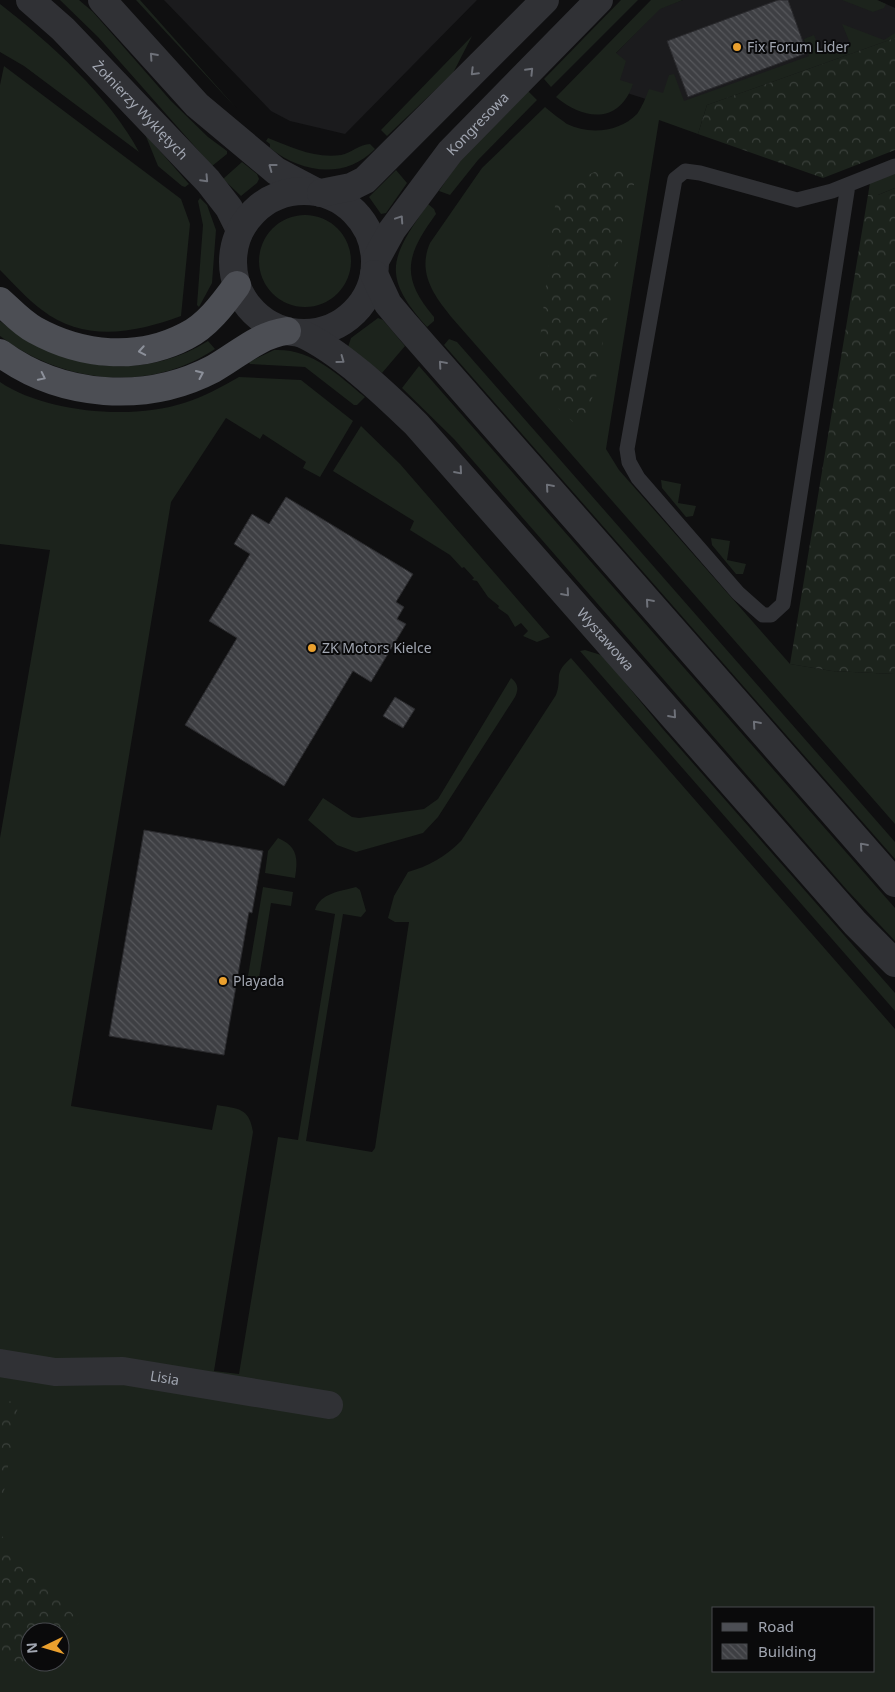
<svg xmlns="http://www.w3.org/2000/svg" width="895" height="1692" font-family="'Noto Sans',sans-serif">
  <style>
    .built { fill: #1b1b1d }
    .grass { fill: #1c231c; fill-rule: evenodd }
    .forest { fill: url(#forest-crowns) }
    .building { fill: url(#building-back-hatch); stroke: #29292c }
    .lines { fill: none; stroke-linecap: round; stroke-linejoin: round }
    .service { stroke: #303135; stroke-width: 15 }
    .minor { stroke: #303135; stroke-width: 28 }
    .tertiary { stroke: #303135; stroke-width: 28 }
    .primary { stroke: #4c4e54; stroke-width: 28 }
    .oneway { stroke: #6e7179 }
    .oneway2 { stroke: #8c909a }
    .poi-dot { fill: #eaa02e; stroke: #0a0a0b; stroke-width: 2 }
    .labels { text-anchor: middle; stroke-width: 4; stroke-linejoin: round; paint-order: stroke }
    .poi-label { font-size: 14px; fill: #a1a6b1; stroke: #0a0a0b; text-anchor: start }
    .street-label { font-size: 14px; fill: #a1a6b1; stroke: #0a0a0b }
  </style>
  <defs>
    <pattern id="forest-crowns" width="20" height="18" patternUnits="userSpaceOnUse" patternTransform="scale(1.25)"><rect width="20" height="18" fill="#1c231c"/><path d="M2 6a3 3 0 1 1 6 0M12 15a3 3 0 1 1 6 0" fill="none" stroke="#3a403b"/></pattern>
    <pattern id="building-back-hatch" width="6" height="6" patternUnits="userSpaceOnUse" patternTransform="scale(1.25)"><rect width="6" height="6" fill="#3e3f43"/><path d="M-1 5l2 2M0 0l6 6M5-1l2 2" fill="none" stroke="#57585c"/></pattern>
  </defs>
  <rect width="100%" height="100%" fill="#0f0f10"/>
  <!-- built -->
  <path class="built" d="M 164,0 L 477,0 L 345,134 L 290,121 L 271,111 Z
    M 683,0 L 877,0 L 895,8 L 895,38 L 687,112 L 589,81 L 660,8 Z"/>
  <!-- grass -->
  <path class="grass" d="M 60,0 L 79,0 L 93,12 L 171,101 L 208,137 L 227,151 L 227,154 L 212,166 L 98,37 Z
    M 136,0 L 140,0 L 237,109 Z
    M 621,0 L 638,0 L 551,87 L 544,79 Z
    M 651,0 L 683,0 L 660,9 L 616,53 L 626,61 L 620,80 L 633,84 C 619,125 583,120 556,97 Z
    M 842,0 L 877,0 L 886,4 L 884,8 L 873,12 Z
    M 0,4 C 48,41 111,98 139,152 L 24,66 L 0,52 Z
    M 842,24 L 884,40 L 895,33 L 895,38 L 707,105 L 698,134 L 659,120 L 606,449 L 619,470 L 790,664 L 832,671 L 895,674 L 895,824 L 453,319 C 434,296 417,273 430,243 L 482,168 L 545,107 C 552,113 560,119 567,124 C 589,135 620,132 637,114 C 642,107 646,97 649,89 L 663,93 L 669,75 L 674,74 L 684,101 L 809,56 L 804,39 L 814,35 L 821,53 L 850,43 Z
    M 472,36 L 453,73 L 387,136 L 381,130 Z
    M 4,66 L 181,199 L 190,224 L 181,316 C 135,333 84,343 42,310 C 27,299 13,283 0,270 L 0,85 Z
    M 528,91 L 537,100 L 478,160 L 450,195 L 439,191 L 464,154 Z
    M 145,134 L 189,184 L 185,187 L 182,186 L 158,166 Z
    M 268,138 C 291,147 315,159 341,155 C 351,153 360,144 370,144 L 375,149 C 345,180 301,173 270,148 L 270,144 L 266,141 Z
    M 242,162 L 257,174 L 259,179 L 257,183 L 241,196 L 223,179 Z
    M 396,170 L 407,183 L 386,213 L 381,214 L 369,197 Z
    M 895,173 L 895,188 L 878,195 L 868,195 L 870,182 Z
    M 200,198 L 207,205 L 216,230 L 212,283 L 199,307 L 197,305 L 203,225 L 198,201 Z
    M 428,204 L 434,209 L 436,214 C 407,254 399,276 434,317 L 434,321 L 427,327 C 380,275 391,257 428,204 Z
    M259 261a46 46 0 1 1 92 0a46 46 0 1 1-92 0Z
    M 378,318 L 383,320 L 405,346 L 382,373 L 348,347 L 351,338 Z
    M 0,321 C 60,370 141,383 208,341 L 215,349 C 148,394 62,383 0,336 Z
    M 449,339 L 457,342 L 895,842 L 895,859 L 444,345 Z
    M 274,350 C 311,348 337,374 365,397 L 357,405 L 354,405 L 305,367 L 250,364 L 249,362 Z
    M 419,366 L 895,908 L 895,941 L 847,890 L 454,439 L 402,388 Z
    M 239,377 L 301,380 L 353,421 L 320,477 L 303,468 L 306,462 L 263,434 L 260,439 L 226,418 L 171,502 L 71,1106 L 212,1130 L 217,1105 C 238,1109 249,1107 253,1132 L 214,1371 L 239,1374 L 278,1137 L 298,1140 L 335,914 L 315,910 C 320,893 341,891 356,887 L 360,890 L 366,911 L 361,917 L 343,914 L 306,1141 L 372,1152 L 375,1148 L 409,922 L 395,922 L 388,918 L 394,896 L 408,872 C 429,866 445,857 461,841 L 556,695 C 563,676 552,675 571,658 L 895,1029 L 895,1692 L 0,1692 L 0,838 L 50,550 L 0,544 L 0,382 C 46,413 132,420 184,403 C 204,397 221,387 239,377 ZM 714,1608 L 874,1608 L 874,1671 L 714,1671 ZM 30,1632 L 60,1632 L 60,1662 L 30,1662 Z
    M 361,426 L 400,464 L 550,637 L 537,642 L 523,636 L 528,631 L 521,623 L 515,627 L 508,615 L 498,608 L 499,606 L 488,597 L 477,581 L 472,580 L 474,578 L 464,567 L 462,568 L 450,555 L 410,530 L 414,521 L 333,471 Z
    M 661,480 L 681,484 L 678,503 L 696,506 L 693,516 L 686,517 L 662,488 Z
    M 711,538 L 730,541 L 727,560 L 746,564 L 743,574 L 736,574 L 712,545 Z
    M 585,650 L 601,655 L 610,664 L 662,728 L 895,993 L 895,1011 L 580,651 Z
    M 511,678 C 518,683 519,689 515,697 L 438,817 L 423,833 L 356,852 L 337,845 L 308,820 L 323,798 L 352,817 L 359,818 L 424,809 L 438,799 Z
    M 278,838 C 298,847 298,858 295,878 L 265,873 L 268,851 Z
    M 263,887 L 293,892 L 291,906 L 271,903 L 259,978 L 248,976 Z"/>
  <!-- forest -->
  <path class="forest" d="M 895,38 L 895,150 L 823,178 L 698,134 L 707,105 Z
    M 599,170 L 633,172 L 634,185 L 624,194 L 623,236 L 587,425 L 576,425 L 559,409 L 539,383 L 541,329 L 555,206 L 570,183 Z
    M 895,188 L 895,674 L 832,671 L 790,664 L 868,195 L 878,195 Z
    M 19,1399 L 0,1516 L 0,1404 Z
    M 0,1534 L 80,1622 L 60,1640 L 60,1632 L 30,1632 L 30,1662 L 37,1662 L 31,1668 L 0,1655 Z"/>
  <!-- building -->
  <path class="building" d="M 778,0 L 788,0 L 807,53 L 688,97 L 667,41 Z
    M 286,497 L 413,574 L 396,602 L 404,607 L 397,619 L 406,624 L 371,682 L 353,671 L 284,786 L 185,725 L 237,638 L 209,621 L 250,554 L 234,544 L 252,514 L 269,524 Z
    M 395,697 L 415,709 L 403,728 L 383,716 Z
    M 144,830 L 263,851 L 252,913 L 249,912 L 224,1055 L 109,1036 Z"/>
  <g class="lines">
    <!-- service -->
    <path class="service" d="M 848,185 L 783,604 L 771,615 L 763,615 L 738,593 L 638,478 L 629,462 L 627,449 L 675,179 L 685,171 L 700,173 L 797,200 L 832,191 L 895,166"/>
    <!-- minor -->
    <path class="minor" id="s1" d="M 0,1363 L 55,1372 L 123,1371 L 329,1405"/>
    <!-- tertiary -->
    <g class="tertiary">
      <path id="s2" d="M 30,0 L 63,29 L 208,181 L 229,208 L 240,230"/>
      <path d="M 102,0 L 197,105 L 276,171 L 314,191"/>
      <circle cx="304" cy="262" r="71"/>
      <path d="M 321,193 L 351,187 L 365,180 L 545,0"/>
      <path id="s3" d="M 375,261 L 392,230 L 450,152 L 599,0"/>
      <path d="M 374,274 L 388,304 L 404,323 L 895,883"/>
      <path id="s4" d="M 300,333 C 339,350 385,394 416,424 L 855,923 L 895,963"/>
    </g>
    <!-- primary -->
    <path class="primary" d="M 0,301 C 11,311 22,323 35,330 C 82,356 138,361 186,336 C 207,326 223,304 237,285
      M 0,353 C 61,398 146,404 213,369 C 238,355 258,335 287,331"/>
  </g>
  <!-- one-way arrows -->
  <defs><path id="oneway-chevron" d="M-2-3.5L2.5 0L-2 3.5" fill="none" stroke-width="1.6" stroke-linecap="round" stroke-linejoin="round" transform="scale(1.25)"/></defs>
  <g class="oneway">
    <use href="#oneway-chevron" transform="translate(153 56) rotate(-132)"/>
    <use href="#oneway-chevron" transform="translate(530 71) rotate(-46)"/>
    <use href="#oneway-chevron" transform="translate(474 72) rotate(135)"/>
    <use href="#oneway-chevron" transform="translate(272 167) rotate(-143)"/>
    <use href="#oneway-chevron" transform="translate(205 179) rotate(47)"/>
    <use href="#oneway-chevron" transform="translate(400 219) rotate(-56)"/>
    <use href="#oneway-chevron" transform="translate(341 360) rotate(36)"/>
    <use href="#oneway-chevron" transform="translate(442 364) rotate(-131)"/>
    <use href="#oneway-chevron" transform="translate(459 471) rotate(49)"/>
    <use href="#oneway-chevron" transform="translate(549 487) rotate(-131)"/>
    <use href="#oneway-chevron" transform="translate(566 593) rotate(49)"/>
    <use href="#oneway-chevron" transform="translate(649 602) rotate(-131)"/>
    <use href="#oneway-chevron" transform="translate(673 715) rotate(49)"/>
    <use href="#oneway-chevron" transform="translate(756 724) rotate(-131)"/>
    <use href="#oneway-chevron" transform="translate(863 846) rotate(-131)"/>
  </g>
  <g class="oneway2">
    <use href="#oneway-chevron" transform="translate(142 351) rotate(170)"/>
    <use href="#oneway-chevron" transform="translate(200 374) rotate(-24)"/>
    <use href="#oneway-chevron" transform="translate(42 377) rotate(26)"/>
  </g>
  <!-- markers -->
  <g class="poi-dot">
    <circle cx="737" cy="47" r="5"/>
    <circle cx="312" cy="648" r="5"/>
    <circle cx="223" cy="981" r="5"/>
  </g>
  <g class="labels">
    <!-- poi labels -->
    <g class="poi-label">
      <text x="747" y="52">Fix Forum Lider</text>
      <text x="322" y="653">ZK Motors Kielce</text>
      <text x="233" y="986">Playada</text>
    </g>
    <!-- street labels -->
    <g class="street-label">
      <text dy="5" stroke="none"><textPath href="#s2" startOffset="156">Żołnierzy Wyklętych</textPath></text>
      <text dy="5" stroke="none"><textPath href="#s3" startOffset="172">Kongresowa</textPath></text>
      <text dy="5" stroke="none"><textPath href="#s4" startOffset="435">Wystawowa</textPath></text>
      <text dy="5" stroke="none"><textPath href="#s1" startOffset="166">Lisia</textPath></text>
    </g>
  </g>
  <!-- legend -->
  <rect x="712" y="1607" width="162" height="65" fill="#0a0a0b" stroke="#46484d"/>
  <rect x="722" y="1623" width="25" height="8" fill="#4c4e54" stroke="#46484d"/>
  <text x="758" y="1632" font-size="15" fill="#a1a6b1">Road</text>
  <rect x="722" y="1644" width="25" height="15" fill="url(#building-back-hatch)" stroke="#46484d"/>
  <text x="758" y="1657" font-size="15" fill="#a1a6b1">Building</text>
  <!-- north arrow -->
  <g transform="translate(45 1647) rotate(265)"><circle r="24" fill="#0a0a0b" stroke="#46484d"/>
  <path d="M0-4L9 19L0 12L-9 19Z" fill="#eaa02e"/>
  <text y="-8" font-size="14" font-weight="bold" text-anchor="middle" fill="#a1a6b1">N</text>
  </g>
</svg>
